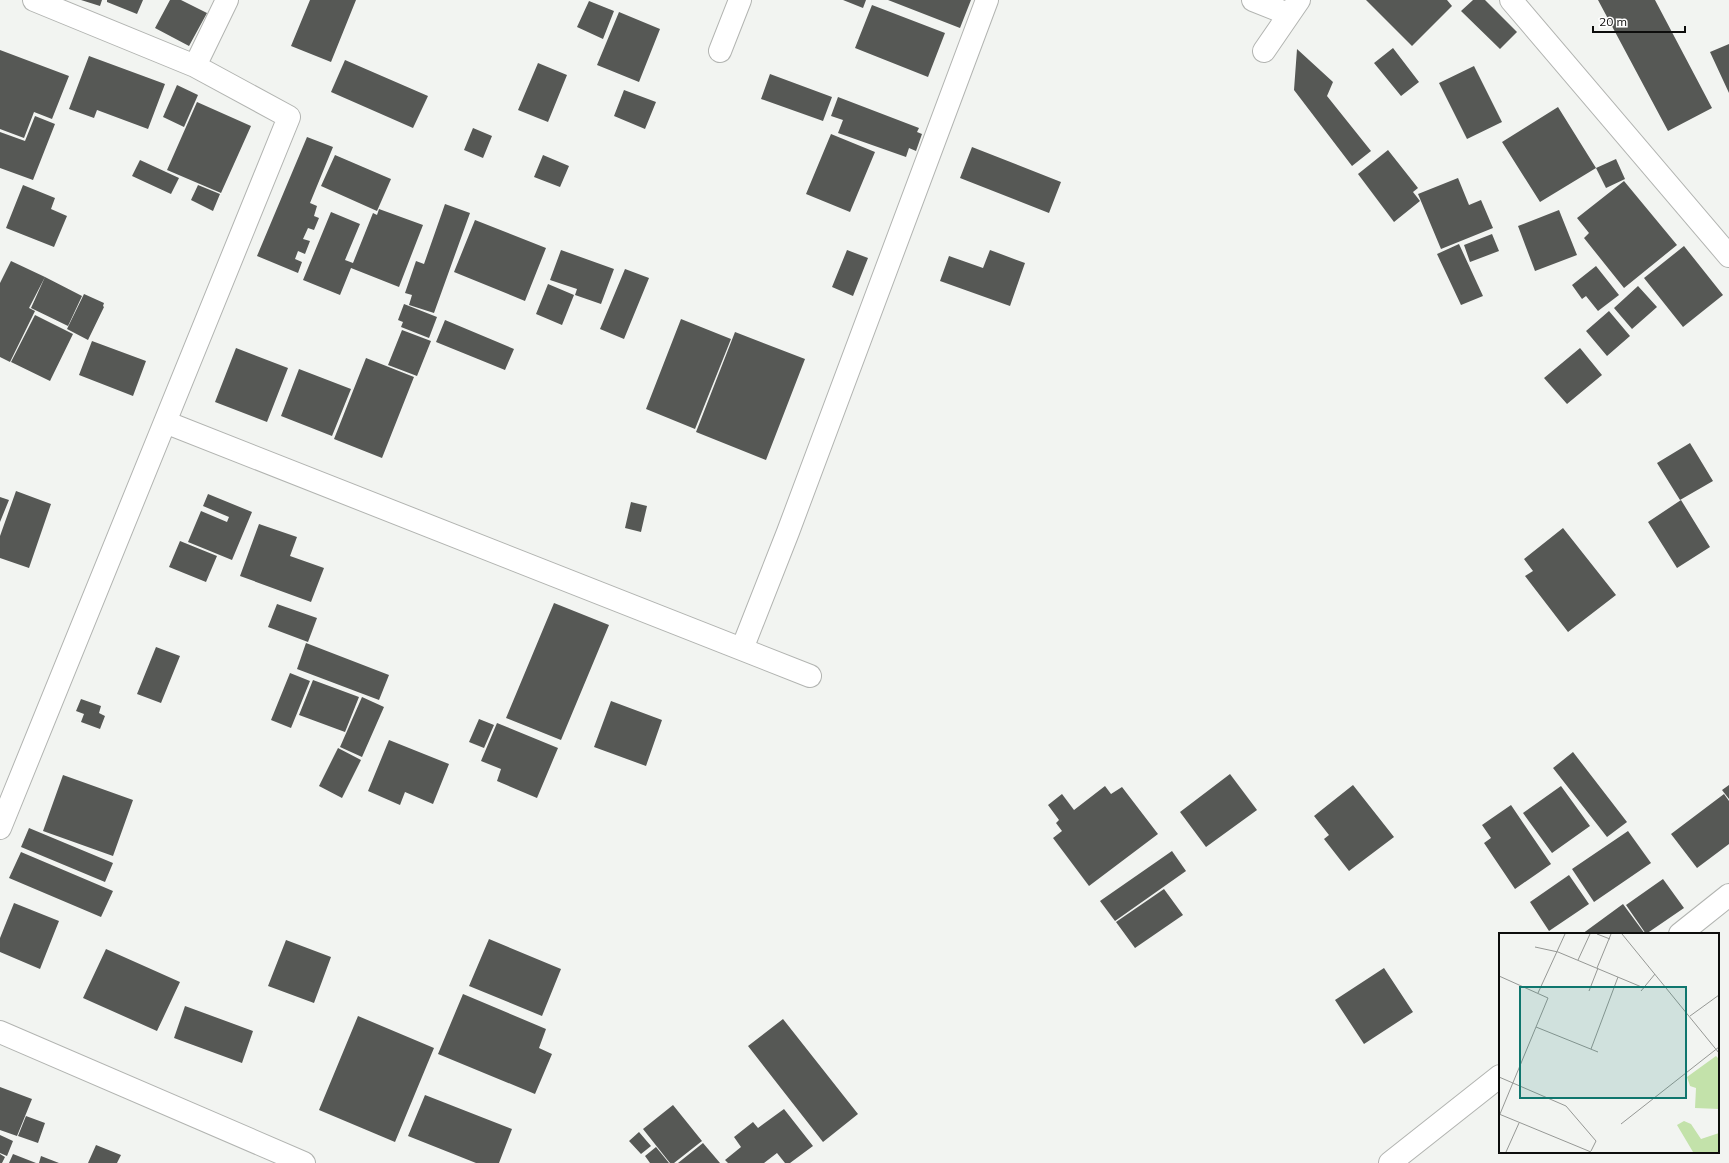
<svg xmlns="http://www.w3.org/2000/svg" width="1729" height="1163" font-family="Mulish,sans-serif">
  <style>
    .building { fill: #565855 }
    .lines { fill: none; stroke-linecap: round; stroke-linejoin: round }
    .street-casing { stroke: #b2b4b1; stroke-width: 24 }
    .street { stroke: #fff; stroke-width: 22 }
    .inset-road { fill: none; stroke: #969895; stroke-width: 1 }
    .view { fill: #0f766e; fill-opacity: 0.15; stroke: #0f766e; stroke-width: 2 }
    .inset-edge { fill: none; stroke: #0d0d0c; stroke-width: 2 }
  </style>
  <rect width="100%" height="100%" fill="#f2f4f1"/>
  <!-- building -->
  <path class="building" d="M 81,0 L 102,0 L 100,6 Z
    M 107,0 L 143,0 L 137,14 L 107,2 Z
    M 170,0 L 181,0 L 207,13 L 189,46 L 155,28 Z
    M 310,0 L 356,0 L 331,62 L 291,46 Z
    M 843,0 L 866,0 L 863,8 Z
    M 888,0 L 971,0 L 960,28 Z
    M 1366,0 L 1447,0 L 1452,6 L 1412,46 Z
    M 1473,0 L 1485,0 L 1517,32 L 1500,49 L 1461,11 Z
    M 1598,0 L 1655,0 L 1712,108 L 1668,131 Z
    M 589,1 L 614,11 L 603,39 L 577,27 Z
    M 872,5 L 945,33 L 928,77 L 855,48 Z
    M 619,12 L 660,29 L 639,82 L 597,65 Z
    M 1729,44 L 1729,93 L 1710,52 Z
    M 1393,48 L 1419,82 L 1401,96 L 1374,63 Z
    M 1297,49 L 1333,82 L 1327,96 L 1371,151 L 1352,166 L 1294,90 Z
    M 0,50 L 69,76 L 52,119 L 34,112 L 24,138 L 0,129 Z
    M 89,56 L 165,84 L 148,129 L 97,110 L 94,118 L 69,109 Z
    M 345,60 L 428,96 L 413,128 L 331,92 Z
    M 538,63 L 567,75 L 548,122 L 518,110 Z
    M 1474,66 L 1502,122 L 1467,139 L 1439,83 Z
    M 770,74 L 832,97 L 823,121 L 761,99 Z
    M 177,85 L 198,95 L 184,127 L 163,117 Z
    M 624,90 L 656,102 L 645,129 L 614,116 Z
    M 838,97 L 919,128 L 917,132 L 922,134 L 916,151 L 909,148 L 906,157 L 838,133 L 843,120 L 831,116 Z
    M 197,102 L 251,126 L 221,193 L 167,170 Z
    M 1558,107 L 1596,168 L 1540,202 L 1502,142 Z
    M 35,116 L 55,124 L 33,180 L 0,168 L 0,132 L 25,141 Z
    M 473,128 L 492,136 L 483,158 L 464,150 Z
    M 831,134 L 875,152 L 850,212 L 806,194 Z
    M 307,137 L 333,147 L 310,203 L 317,206 L 314,216 L 319,218 L 314,230 L 308,228 L 303,239 L 310,241 L 305,254 L 298,251 L 295,259 L 302,262 L 298,273 L 257,256 Z
    M 972,147 L 1061,182 L 1049,213 L 960,178 Z
    M 1388,150 L 1418,188 L 1413,192 L 1420,201 L 1394,222 L 1358,174 Z
    M 335,155 L 391,179 L 377,211 L 321,186 Z
    M 543,155 L 569,166 L 560,187 L 534,177 Z
    M 1616,159 L 1625,179 L 1606,188 L 1596,168 Z
    M 140,160 L 179,178 L 171,194 L 132,176 Z
    M 1458,178 L 1469,205 L 1481,200 L 1493,228 L 1441,249 L 1418,194 Z
    M 1624,181 L 1677,245 L 1624,288 L 1584,238 L 1589,233 L 1577,218 Z
    M 23,185 L 55,198 L 51,209 L 67,216 L 54,247 L 6,228 Z
    M 198,185 L 220,194 L 213,211 L 191,200 Z
    M 445,204 L 470,213 L 434,313 L 409,305 L 412,295 L 405,293 L 416,261 L 424,264 Z
    M 379,209 L 423,225 L 399,287 L 351,268 L 340,295 L 303,280 L 331,212 L 360,224 L 345,260 L 353,263 L 373,213 L 377,215 Z
    M 1559,210 L 1577,255 L 1535,271 L 1518,226 Z
    M 475,220 L 546,248 L 525,301 L 454,272 Z
    M 1492,234 L 1499,251 L 1470,262 L 1464,245 Z
    M 1459,244 L 1483,296 L 1461,305 L 1437,254 Z
    M 1684,246 L 1723,295 L 1683,327 L 1644,278 Z
    M 561,250 L 614,269 L 601,304 L 575,295 L 577,289 L 550,280 Z
    M 847,250 L 868,258 L 853,296 L 832,287 Z
    M 990,250 L 1025,263 L 1010,306 L 940,281 L 949,256 L 983,268 Z
    M 11,261 L 45,277 L 29,308 L 35,311 L 10,362 L 0,357 L 0,283 Z
    M 1596,266 L 1619,295 L 1598,311 L 1586,296 L 1582,299 L 1572,285 Z
    M 625,269 L 649,278 L 624,339 L 600,329 Z
    M 45,277 L 82,296 L 68,326 L 31,308 Z
    M 548,284 L 574,295 L 562,325 L 536,314 Z
    M 1638,286 L 1657,307 L 1632,329 L 1614,308 Z
    M 84,294 L 104,303 L 103,306 L 104,307 L 88,340 L 67,329 Z
    M 404,304 L 437,317 L 429,338 L 401,327 L 403,322 L 398,320 Z
    M 1609,311 L 1630,336 L 1607,356 L 1586,331 Z
    M 35,315 L 73,334 L 50,381 L 11,362 Z
    M 681,319 L 731,339 L 695,429 L 646,409 Z
    M 445,320 L 514,349 L 505,370 L 436,342 Z
    M 402,330 L 431,341 L 417,376 L 388,365 Z
    M 735,332 L 805,359 L 766,460 L 696,432 Z
    M 92,341 L 146,361 L 133,396 L 79,375 Z
    M 236,348 L 288,368 L 267,422 L 215,402 Z
    M 1580,348 L 1602,375 L 1567,404 L 1544,378 Z
    M 366,358 L 414,377 L 382,458 L 334,439 Z
    M 299,369 L 351,389 L 332,436 L 281,416 Z
    M 1690,443 L 1713,481 L 1680,500 L 1657,463 Z
    M 16,491 L 51,504 L 29,568 L 0,558 L 0,536 Z
    M 208,494 L 252,512 L 232,560 L 188,542 L 201,511 L 227,522 L 229,517 L 203,506 Z
    M 0,497 L 9,500 L 0,522 Z
    M 1681,500 L 1710,547 L 1677,568 L 1648,522 Z
    M 631,502 L 647,506 L 641,532 L 625,528 Z
    M 259,524 L 297,537 L 290,556 L 324,568 L 311,602 L 240,576 Z
    M 1563,528 L 1616,595 L 1568,632 L 1525,576 L 1533,571 L 1524,559 Z
    M 180,541 L 217,556 L 206,582 L 169,567 Z
    M 554,603 L 609,625 L 561,740 L 506,718 Z
    M 277,604 L 317,618 L 308,642 L 268,627 Z
    M 306,643 L 389,675 L 379,700 L 297,669 Z
    M 156,647 L 180,656 L 161,703 L 137,694 Z
    M 290,673 L 310,681 L 291,728 L 271,720 Z
    M 313,680 L 359,697 L 345,732 L 299,715 Z
    M 362,697 L 384,707 L 362,757 L 340,747 Z
    M 81,699 L 101,706 L 99,713 L 105,716 L 100,729 L 81,722 L 84,714 L 76,711 Z
    M 611,701 L 662,720 L 646,766 L 594,747 Z
    M 479,719 L 494,725 L 484,748 L 469,742 Z
    M 497,723 L 558,748 L 537,798 L 497,781 L 501,769 L 481,761 Z
    M 389,740 L 449,764 L 433,804 L 405,792 L 400,805 L 368,791 Z
    M 338,748 L 361,760 L 342,798 L 319,786 Z
    M 1573,752 L 1627,822 L 1607,837 L 1553,768 Z
    M 1230,774 L 1257,810 L 1206,847 L 1180,812 Z
    M 63,775 L 133,800 L 113,856 L 43,831 Z
    M 1353,785 L 1394,837 L 1349,871 L 1324,839 L 1329,835 L 1314,816 Z
    M 1729,785 L 1729,799 L 1722,790 Z
    M 1105,786 L 1111,794 L 1122,787 L 1158,834 L 1089,886 L 1053,838 L 1062,831 L 1056,823 L 1059,820 L 1048,805 L 1062,794 L 1074,810 Z
    M 1561,786 L 1590,826 L 1552,853 L 1523,813 Z
    M 1724,794 L 1729,801 L 1729,844 L 1697,868 L 1671,834 Z
    M 1511,805 L 1551,864 L 1515,889 L 1484,843 L 1491,838 L 1482,825 Z
    M 29,828 L 113,863 L 105,882 L 21,847 Z
    M 1628,831 L 1651,863 L 1594,902 L 1572,869 Z
    M 1172,851 L 1186,871 L 1115,921 L 1100,901 Z
    M 21,852 L 113,891 L 101,917 L 9,878 Z
    M 1569,875 L 1589,904 L 1549,931 L 1530,902 Z
    M 1663,879 L 1684,908 L 1646,934 L 1626,905 Z
    M 1164,889 L 1183,915 L 1135,948 L 1116,922 Z
    M 14,903 L 59,921 L 40,969 L 0,952 L 0,938 Z
    M 1623,904 L 1645,934 L 1582,934 Z
    M 489,939 L 561,969 L 542,1016 L 469,986 Z
    M 286,940 L 331,957 L 314,1003 L 268,986 Z
    M 106,949 L 180,982 L 157,1031 L 83,998 Z
    M 1384,968 L 1413,1012 L 1364,1044 L 1335,1000 Z
    M 463,994 L 546,1029 L 539,1048 L 552,1054 L 535,1094 L 438,1054 Z
    M 185,1006 L 253,1031 L 242,1063 L 174,1038 Z
    M 358,1016 L 434,1048 L 395,1142 L 319,1110 Z
    M 783,1019 L 858,1114 L 823,1142 L 748,1046 Z
    M 0,1087 L 32,1099 L 17,1136 L 0,1130 Z
    M 425,1095 L 512,1129 L 499,1163 L 476,1163 L 408,1136 Z
    M 673,1105 L 702,1141 L 674,1163 L 670,1163 L 643,1129 Z
    M 784,1109 L 813,1146 L 790,1163 L 785,1163 L 777,1153 L 764,1163 L 728,1163 L 725,1160 L 741,1147 L 734,1137 L 753,1122 L 758,1128 Z
    M 26,1116 L 45,1123 L 38,1143 L 18,1136 Z
    M 639,1132 L 651,1146 L 641,1154 L 629,1141 Z
    M 0,1135 L 13,1141 L 7,1156 L 0,1153 Z
    M 703,1143 L 720,1163 L 678,1163 Z
    M 96,1145 L 121,1155 L 117,1163 L 88,1163 Z
    M 656,1147 L 669,1163 L 650,1163 L 645,1156 Z
    M 0,1154 L 5,1157 L 2,1163 L 0,1163 Z
    M 13,1154 L 36,1163 L 9,1163 Z
    M 41,1156 L 59,1163 L 39,1163 Z"/>
  <g class="lines">
    <!-- street casing -->
    <g class="street-casing">
      <path id="street" d="M 1253,0 L 1288,14
        M 1511,0 L 1729,256
        M 720,51 L 740,0
        M 1264,51 L 1299,0
        M 195,66 L 227,0
        M 165,422 L 810,676
        M 742,649 L 788,532 L 987,0
        M 0,828 L 289,117 L 195,66 L 34,0
        M 1680,934 L 1729,895
        M 0,1032 L 304,1163
        M 1390,1163 L 1500,1076"/>
    </g>
    <!-- street -->
    <use href="#street" class="street"/>
  </g>
  <!-- overview -->
  <g transform="translate(1499 933)">
    <rect width="220" height="220" fill="#f2f4f1"/>
    <path d="M 217,123 L 220,126 L 220,176 L 196,175 L 197,155 L 191,153 L 188,144 ZM 185,188 L 192,191 L 202,206 L 220,200 L 220,219 L 194,219 L 178,192 Z" fill="#c3e2aa"/>
    <path class="inset-road" d="M 98,1 L 111,6M 123,1 L 220,120M 36,14 L 59,19 L 145,55M 79,27 L 91,1M 98,35 L 112,1M 0,43 L 49,65 L 1,181M 90,58 L 99,35M 142,58 L 156,41M 39,60 L 66,1M 191,83 L 220,62M 37,94 L 99,119M 92,116 L 119,44M 0,144 L 67,173 L 97,208 L 92,218M 0,181 L 92,219M 122,191 L 220,114M 7,219 L 20,190"/>
    <path class="view" d="M 21,54 L 187,54 L 187,165 L 21,165 Z"/>
    <rect width="220" height="220" class="inset-edge"/>
  </g>
  <!-- scale -->
  <path d="M1593 26v6h92v-6" fill="none" stroke="#0d0d0c" stroke-width="2"/>
  <text x="1599" y="26" font-size="12" fill="#0d0d0c" stroke="#ffffff" stroke-width="3" paint-order="stroke">20 m</text>
</svg>
